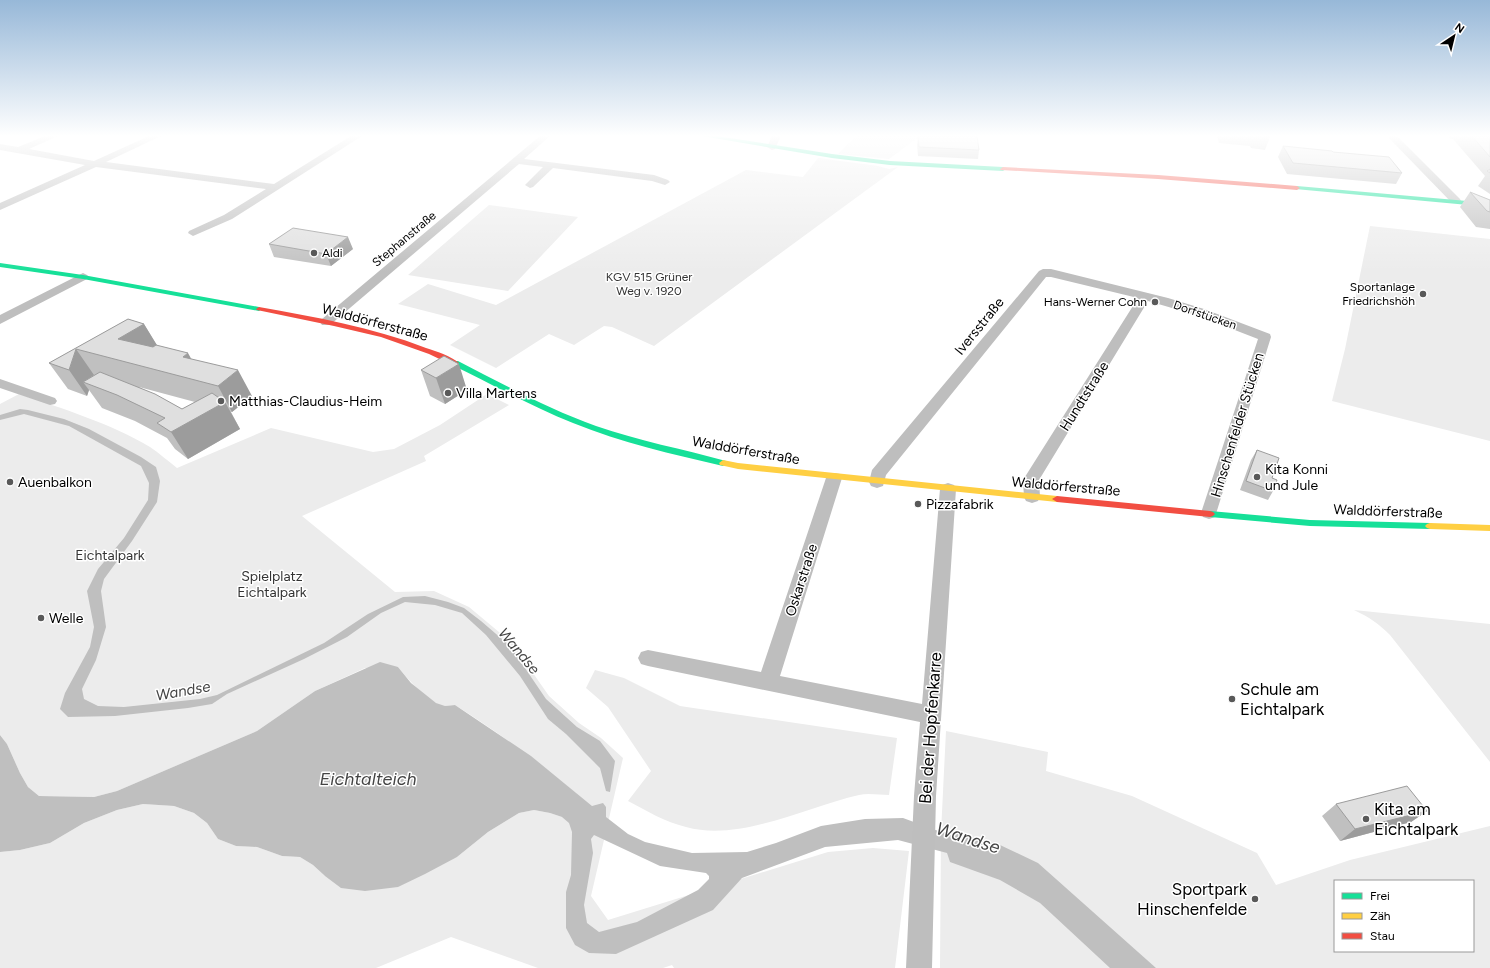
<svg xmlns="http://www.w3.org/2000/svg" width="1490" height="968" font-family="Figtree,sans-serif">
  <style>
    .green { fill: #ececec; fill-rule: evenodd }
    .water { fill: #bfbfbf; fill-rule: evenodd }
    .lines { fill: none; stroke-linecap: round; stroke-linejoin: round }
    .street { fill: #bebebe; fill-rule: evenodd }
    .fast { fill: #16e098; fill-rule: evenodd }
    .slow { fill: #ffcf43; fill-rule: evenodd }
    .jam { fill: #f24e42; fill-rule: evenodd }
    .wall { fill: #c0c0c0; fill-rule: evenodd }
    .shaded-wall { fill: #9c9c9c }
    .building { fill: #dfdfdf; stroke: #9c9c9c }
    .poi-dot { fill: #595959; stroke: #fff; stroke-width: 1.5 }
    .labels { text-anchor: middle; stroke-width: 3; stroke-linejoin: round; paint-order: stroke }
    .far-street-label { font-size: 12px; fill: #000; stroke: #fff }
    .far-poi-label { font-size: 12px; fill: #000; stroke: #fff; text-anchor: end }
    .far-park-label { font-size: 12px; fill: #333; stroke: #fff }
    .street-label { font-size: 14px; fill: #000; stroke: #fff }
    .poi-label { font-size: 14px; fill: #000; stroke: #fff; text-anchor: start }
    .park-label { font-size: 14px; fill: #333; stroke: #fff }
    .water-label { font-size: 15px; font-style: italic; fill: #444; stroke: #fff }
    .near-poi-label { font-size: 17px; fill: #000; stroke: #fff; text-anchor: start }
    .near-street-label { font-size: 17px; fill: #000; stroke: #fff }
    .near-water-label { font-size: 18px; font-style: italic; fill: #444; stroke: #fff }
  </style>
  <rect width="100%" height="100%" fill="#fff"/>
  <!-- green -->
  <path class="green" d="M 856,136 L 920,136 L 889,159 L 838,154 Z
    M 818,158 L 878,166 L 889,169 L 898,167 L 654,346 L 612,327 L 604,326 L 574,345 L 549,334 L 496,368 L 450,345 L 480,325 L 398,304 L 428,284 L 496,305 L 746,170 L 803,177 Z
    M 489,205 L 578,217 L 508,291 L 408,275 Z
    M 1370,226 L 1490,239 L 1490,441 L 1332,401 L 1345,349 Z
    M 19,394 C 61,408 112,424 150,447 C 159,453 168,461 177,468 L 271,428 L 373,452 L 394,449 L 440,425 L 487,394 L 509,405 L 424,456 L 426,461 L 302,516 L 395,592 L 434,591 L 469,607 L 512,643 L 549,696 L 579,723 L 601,738 L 623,758 L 591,896 L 608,920 L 828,852 L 873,848 L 909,851 L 895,968 L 674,968 L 672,965 L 663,968 L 538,968 L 451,937 L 376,968 L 0,968 L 0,852 L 20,850 L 50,843 L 84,823 L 117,810 L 143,804 L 174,806 L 194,813 L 207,823 L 218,839 L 236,846 L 257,847 L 282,856 L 300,857 L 313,865 L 325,876 L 457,857 L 488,832 L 519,813 L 534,810 L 550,813 L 562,817 L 577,794 C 537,761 498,732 455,705 C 452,705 448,706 445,706 C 431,706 407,678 398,667 L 365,668 L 315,691 L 257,731 L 117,791 L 94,797 L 39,796 L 28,787 L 20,773 L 7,744 L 0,735 L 0,404 Z
    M 1354,610 L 1490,624 L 1490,762 L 1390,635 C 1379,624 1369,617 1354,610 Z
    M 595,670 L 624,678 L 680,706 L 897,738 L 889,795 C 879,795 868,793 859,795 C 806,807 740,842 686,827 C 665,822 647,811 628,801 L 651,771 L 608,707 L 586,688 Z
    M 946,731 L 1048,752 L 1046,771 L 1132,796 L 1257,853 L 1276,885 L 1350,860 L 1490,826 L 1490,968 L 940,968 L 941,832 ZM 1335,881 L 1473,881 L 1473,951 L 1335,951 Z"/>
  <!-- water -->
  <path class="water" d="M 20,409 L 28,410 L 64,419 L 89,429 L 141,457 L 156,467 L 160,481 L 157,502 L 132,541 L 104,579 L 101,591 L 106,627 L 96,660 L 82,689 L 84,699 L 98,706 L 124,707 L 200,699 L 217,695 L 324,643 L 368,614 L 403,597 L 425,596 L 448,602 L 464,608 L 481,621 L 510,646 L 546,699 L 577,727 L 600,741 L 615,761 L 610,792 L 606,791 L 600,768 L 566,734 L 548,719 L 520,676 L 486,635 L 462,613 L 435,605 L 405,602 L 381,613 L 347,637 L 304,659 L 227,694 L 212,704 L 188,708 L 115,716 L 68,717 L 60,709 L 65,693 L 90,647 L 94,627 L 87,591 L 98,569 L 124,538 L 148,500 L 149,483 L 141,466 L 69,426 L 24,414 L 0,420 L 0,415 Z
    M 380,662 L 398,667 L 411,683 L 436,703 L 445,706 L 455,705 L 531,756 L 592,806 L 603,803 L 606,807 L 606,817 L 628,834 L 645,842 L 692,853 L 747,852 L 776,843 L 821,826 L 865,819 L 903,818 L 941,832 L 951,831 L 1000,845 L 1038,863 L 1156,968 L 1110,968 L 1040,903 L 1000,880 L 950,862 L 947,853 L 898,840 L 825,847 L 742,878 L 713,910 L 616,954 L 589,953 L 575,945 L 566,928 L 566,892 L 571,875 L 572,832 L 569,823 L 562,817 L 550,813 L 534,810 L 519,813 L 488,832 L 457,857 L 425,874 L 398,887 L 365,891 L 341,888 L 325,876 L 313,865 L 300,857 L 282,856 L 257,847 L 236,846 L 218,839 L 207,823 L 194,813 L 174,806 L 143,804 L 117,810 L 84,823 L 50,843 L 20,850 L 0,852 L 0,735 L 7,744 L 20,773 L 28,787 L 39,796 L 94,797 L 117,791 L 257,731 L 315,691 ZM 594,835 L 660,866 L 706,873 L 709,876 L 709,879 L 698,890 L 637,922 L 599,932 L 587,923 L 584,905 L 593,853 L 591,839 Z"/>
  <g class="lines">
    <!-- street -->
    <path class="street" d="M 45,136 L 58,136 L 29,149 L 94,161 L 149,136 L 161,136 L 106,162 L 274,184 L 351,136 L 362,136 L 232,219 L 193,236 L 188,233 L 189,231 L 224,215 L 266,189 L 96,167 L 0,210 L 0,203 L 85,165 L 0,150 L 0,144 L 18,147 Z
      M 540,136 L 550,136 L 524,159 L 654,175 L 668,180 L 670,182 L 665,185 L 652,181 L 553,168 L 533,187 L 530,188 L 525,185 L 543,167 L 519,164 L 330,325 L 322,325 L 320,322 L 322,319 Z
      M 772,136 L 781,136 L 775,149 L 772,150 L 767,147 Z
      M 1387,136 L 1397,136 L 1460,199 L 1461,201 L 1460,203 L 1452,203 Z
      M 1043,269 L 1051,269 L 1168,298 L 1204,309 L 1270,334 L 1271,337 L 1215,517 L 1209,519 L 1203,517 L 1201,513 L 1258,339 L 1196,315 L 1148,301 L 1039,480 L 1040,497 L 1038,501 L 1032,503 L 1026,501 L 1024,497 L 1023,480 L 1138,298 L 1051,277 L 1046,277 L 886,475 L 883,486 L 877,488 L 871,486 L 869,482 L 872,470 L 1039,271 Z
      M 83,273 L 87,275 L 89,277 L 87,279 L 0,324 L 0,315 Z
      M 0,379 L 55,398 L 57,401 L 55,404 L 50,405 L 0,388 Z
      M 834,473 L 840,474 L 842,478 L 780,676 L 922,704 L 940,489 L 942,485 L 948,483 L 954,485 L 956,489 L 936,796 L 932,968 L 906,968 L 914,796 L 920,722 L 648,666 L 641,664 L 638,658 L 641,652 L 648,650 L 761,672 L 826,478 L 828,474 Z"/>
    <!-- fast -->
    <path class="fast" d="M 702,136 L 717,136 L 832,154 L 890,161 L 1003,167 L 1006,169 L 1003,171 L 890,165 L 832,158 Z
      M 1297,186 L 1490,203 L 1490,207 L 1295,189 L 1295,187 Z
      M 0,263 L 83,275 L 259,307 L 262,309 L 259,311 L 83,279 L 0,267 Z
      M 452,361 L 458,361 C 503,384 548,409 596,426 C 639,441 683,449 726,461 L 727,463 L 723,466 C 672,454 622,443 573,423 C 532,407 492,384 452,365 Z
      M 1210,511 L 1310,520 L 1430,523 L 1433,524 L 1435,526 L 1433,528 L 1430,529 L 1310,526 L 1210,517 L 1207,516 L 1205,514 L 1207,512 Z"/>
    <!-- slow -->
    <path class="slow" d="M 723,460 L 738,463 L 1057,496 L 1062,499 L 1057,502 L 738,469 L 720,465 L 719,463 Z
      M 1430,523 L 1490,525 L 1490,531 L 1430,529 L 1427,528 L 1425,526 L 1427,524 Z"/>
    <!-- jam -->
    <path class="jam" d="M 1003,167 L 1158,175 L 1297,186 L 1300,188 L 1297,190 L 1158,179 L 1001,170 L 1000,169 Z
      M 259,307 C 315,317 372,327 426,348 C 436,351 451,356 459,363 L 455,365 L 452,365 L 429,354 L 381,337 L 334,326 L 257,310 L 256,309 Z
      M 1057,496 L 1210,511 L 1213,512 L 1215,514 L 1213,516 L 1210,517 L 1057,502 L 1052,499 Z"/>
  </g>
  <!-- wall -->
  <path class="wall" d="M 918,136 L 979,150 L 978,159 L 918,156 L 917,144 Z
    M 1217,136 L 1270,136 L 1270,137 L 1265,150 L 1251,148 L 1250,146 L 1219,143 Z
    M 1448,136 L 1490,136 L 1490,194 L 1478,186 L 1485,176 L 1453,139 L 1450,139 Z
    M 1283,146 L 1333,152 L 1402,173 L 1396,184 L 1287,174 L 1278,157 Z
    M 1470,192 L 1490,200 L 1490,229 L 1476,227 L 1460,207 Z
    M 269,244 L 353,249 L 331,266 L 274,257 Z
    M 128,319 L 144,324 L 157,346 L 190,358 L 252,396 L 232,412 L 231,412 L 240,429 L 188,459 L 175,449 L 167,438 L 135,421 L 102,408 L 89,390 L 87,396 L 68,389 L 49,363 ZM 139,387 L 195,402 L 182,409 Z
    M 421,370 L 467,390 L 445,404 L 430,396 Z
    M 1257,450 L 1272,478 L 1273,491 L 1268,500 L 1240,490 L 1251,460 Z
    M 1336,804 L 1427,811 L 1411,822 L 1340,841 L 1322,816 Z"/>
  <!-- shaded-wall -->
  <path class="shaded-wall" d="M 348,237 L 353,249 L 331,266 L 326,254 Z
    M 144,324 L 160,350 L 118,339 Z
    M 76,349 L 94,375 L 83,382 L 89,390 L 87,396 L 69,370 Z
    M 188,353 L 203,380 L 183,357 Z
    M 459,364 L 467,390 L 445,404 L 436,378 Z
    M 238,370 L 252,396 L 232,412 L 218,386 Z
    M 225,402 L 240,429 L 188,459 L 171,432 Z
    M 1427,811 L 1411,822 L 1340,841 L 1355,829 Z"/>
  <!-- building -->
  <path class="building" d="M 918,136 L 977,136 L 979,150 L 919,147 Z
    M 1472,136 L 1490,136 L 1490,157 Z
    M 1283,146 L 1332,151 L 1333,152 L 1389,157 L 1402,173 L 1293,163 Z
    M 1490,169 L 1490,173 L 1487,171 Z
    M 1470,192 L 1490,200 L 1490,212 L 1487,211 Z
    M 293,228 L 348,237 L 326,254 L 269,244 Z
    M 128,319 L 144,324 L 118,339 L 153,347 L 156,345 L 188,353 L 183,357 L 238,370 L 218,386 L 76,349 L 69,370 L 49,363 Z
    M 444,356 L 459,364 L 436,378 L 421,370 Z
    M 100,372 L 155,394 L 182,409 L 212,393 L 225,402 L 171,432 L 157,423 L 165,418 L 117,395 L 83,382 Z
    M 1257,450 L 1279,458 L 1272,478 L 1277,480 L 1273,491 L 1246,481 Z
    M 1407,786 L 1427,811 L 1355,829 L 1336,804 Z"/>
  <!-- sky -->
  <linearGradient id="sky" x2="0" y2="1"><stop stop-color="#97b8d8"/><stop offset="0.5" stop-color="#fff"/><stop offset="1" stop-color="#fff" stop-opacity="0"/></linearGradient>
  <rect width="1490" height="272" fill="url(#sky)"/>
  <!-- markers -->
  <g class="poi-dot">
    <circle cx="314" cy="253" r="4"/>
    <circle cx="1423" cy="294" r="4"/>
    <circle cx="1155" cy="302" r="4"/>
    <circle cx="448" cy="393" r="4"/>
    <circle cx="221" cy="401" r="4"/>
    <circle cx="1257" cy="477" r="4"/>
    <circle cx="10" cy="482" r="4"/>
    <circle cx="918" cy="504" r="4"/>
    <circle cx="41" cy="618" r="4"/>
    <circle cx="1232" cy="699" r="4"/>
    <circle cx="1366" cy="819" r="4"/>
    <circle cx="1255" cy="899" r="4"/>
  </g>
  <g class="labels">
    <!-- far-street labels -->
    <g class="far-street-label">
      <text transform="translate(404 239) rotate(-40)" y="4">Stephanstraße</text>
      <text transform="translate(1205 315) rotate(19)" y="4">Dorfstücken</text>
    </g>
    <!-- far-poi labels -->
    <g class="far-poi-label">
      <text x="322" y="257" text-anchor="start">Aldi</text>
      <text x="1415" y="291">Sportanlage<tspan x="1415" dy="14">Friedrichshöh</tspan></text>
      <text x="1147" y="306">Hans-Werner Cohn</text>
    </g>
    <!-- far-park labels -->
    <g class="far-park-label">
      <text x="649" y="281">KGV 515 Grüner<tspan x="649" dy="14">Weg v. 1920</tspan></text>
    </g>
    <!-- street labels -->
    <g class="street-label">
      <text transform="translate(375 322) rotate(15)" y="5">Walddörferstraße</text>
      <text transform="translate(979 326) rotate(-51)" y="5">Iversstraße</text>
      <text transform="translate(1084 396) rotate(-58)" y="5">Hundtstraße</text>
      <text transform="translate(1237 425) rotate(-73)" y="5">Hinschenfelder Stücken</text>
      <text transform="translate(746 450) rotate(10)" y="5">Walddörferstraße</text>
      <text transform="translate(1066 486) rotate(5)" y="5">Walddörferstraße</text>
      <text transform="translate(1388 511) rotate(2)" y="5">Walddörferstraße</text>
      <text transform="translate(801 580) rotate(-72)" y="5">Oskarstraße</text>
    </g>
    <!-- poi labels -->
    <g class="poi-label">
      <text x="456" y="398">Villa Martens</text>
      <text x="229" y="406">Matthias-Claudius-Heim</text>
      <text x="1265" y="474">Kita Konni<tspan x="1265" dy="16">und Jule</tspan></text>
      <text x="18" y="487">Auenbalkon</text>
      <text x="926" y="509">Pizzafabrik</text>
      <text x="49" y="623">Welle</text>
    </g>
    <!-- park labels -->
    <g class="park-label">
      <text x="110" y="560">Eichtalpark</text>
      <text x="272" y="581">Spielplatz<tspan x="272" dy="16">Eichtalpark</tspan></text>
    </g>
    <!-- water labels -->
    <g class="water-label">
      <text transform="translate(519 651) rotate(50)" y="5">Wandse</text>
      <text transform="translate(183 691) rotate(-10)" y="5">Wandse</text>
    </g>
    <!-- near-poi labels -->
    <g class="near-poi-label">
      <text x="1240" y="695">Schule am<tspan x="1240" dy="20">Eichtalpark</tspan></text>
      <text x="1374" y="815">Kita am<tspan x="1374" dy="20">Eichtalpark</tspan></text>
      <text x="1247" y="895" text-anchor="end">Sportpark<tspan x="1247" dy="20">Hinschenfelde</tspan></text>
    </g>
    <!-- near-street labels -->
    <g class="near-street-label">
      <text transform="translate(930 728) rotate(-86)" y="6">Bei der Hopfenkarre</text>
    </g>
    <!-- near-water labels -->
    <g class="near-water-label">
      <text x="368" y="785">Eichtalteich</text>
      <text transform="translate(968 838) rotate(18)" y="6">Wandse</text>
    </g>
  </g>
  <!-- legend -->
  <rect x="1334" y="880" width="140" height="72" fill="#ffffff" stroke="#999999"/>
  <rect x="1342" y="893" width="20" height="6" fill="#16e098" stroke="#999999"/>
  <text x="1370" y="900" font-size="12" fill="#000000">Frei</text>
  <rect x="1342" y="913" width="20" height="6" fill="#ffcf43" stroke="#999999"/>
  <text x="1370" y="920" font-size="12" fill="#000000">Zäh</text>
  <rect x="1342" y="933" width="20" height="6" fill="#f24e42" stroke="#999999"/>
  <text x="1370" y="940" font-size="12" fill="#000000">Stau</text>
  <!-- north arrow -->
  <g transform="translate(1454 36) rotate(35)" stroke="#ffffff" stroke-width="3" paint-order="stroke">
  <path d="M0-3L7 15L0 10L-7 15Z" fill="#000000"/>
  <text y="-6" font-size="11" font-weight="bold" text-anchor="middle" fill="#000000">N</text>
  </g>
</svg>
